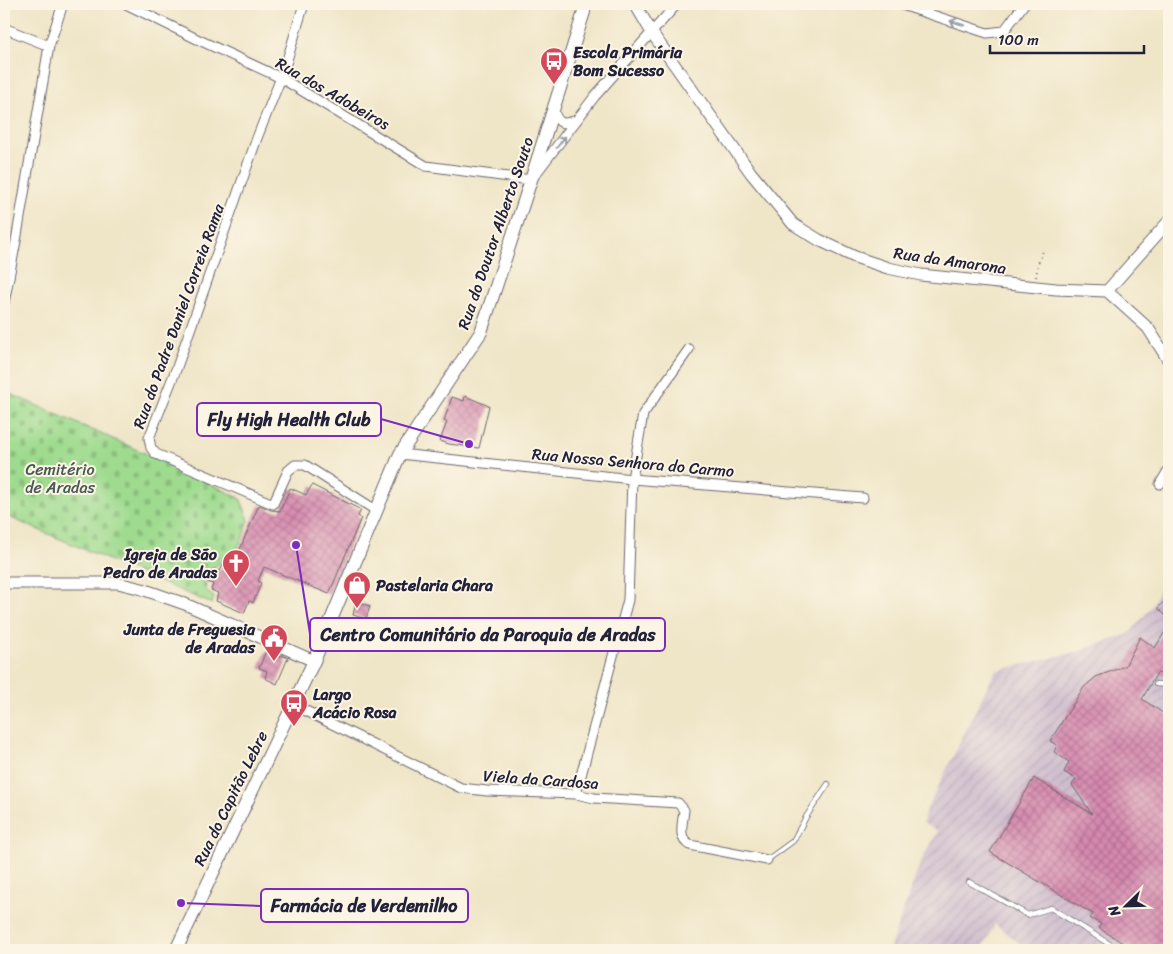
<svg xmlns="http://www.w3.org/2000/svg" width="1173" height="954" font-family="Sriracha,sans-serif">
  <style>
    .industrial { fill: url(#industrial-furrows) }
    .cemetery { fill: url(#cemetery-stones); stroke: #607e65 }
    .building { fill: url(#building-cross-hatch) }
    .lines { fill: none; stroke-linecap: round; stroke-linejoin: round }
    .service-casing { stroke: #6a666c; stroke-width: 6 }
    .minor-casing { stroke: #6a666c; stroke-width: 11 }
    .tertiary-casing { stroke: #6a666c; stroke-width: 13 }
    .secondary-casing { stroke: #6a666c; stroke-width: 14 }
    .path { stroke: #6a666c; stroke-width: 2; stroke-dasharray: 1 4; stroke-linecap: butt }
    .service { stroke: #fff; stroke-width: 4.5 }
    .minor { stroke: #fff; stroke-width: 9 }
    .tertiary { stroke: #fff; stroke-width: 11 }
    .secondary { stroke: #fff; stroke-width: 12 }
    .oneway { stroke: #9c9ca7 }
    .labels { text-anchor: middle; stroke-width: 4; stroke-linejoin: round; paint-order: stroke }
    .poi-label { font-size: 16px; font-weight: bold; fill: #22223b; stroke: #fcf5e5; text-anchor: start }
    .street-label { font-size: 16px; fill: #22223b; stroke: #fcf5e5 }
    .park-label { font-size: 16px; fill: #485a54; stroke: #fcf5e5 }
    .leader { fill: none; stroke: #7b2cbf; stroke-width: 2 }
    .callout-dot { fill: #7b2cbf; stroke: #fcf5e5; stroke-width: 2 }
    .callout { fill: #fcf5e5; stroke: #7b2cbf; stroke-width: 2 }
    .callout-label { font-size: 18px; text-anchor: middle; font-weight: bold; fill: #22223b }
  </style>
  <defs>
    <pattern id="industrial-furrows" width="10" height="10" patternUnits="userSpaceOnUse" patternTransform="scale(1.25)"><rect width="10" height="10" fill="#cfbdce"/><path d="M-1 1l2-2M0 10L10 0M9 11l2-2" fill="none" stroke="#b1a2b2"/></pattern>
    <pattern id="cemetery-stones" width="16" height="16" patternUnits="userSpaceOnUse" patternTransform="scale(1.25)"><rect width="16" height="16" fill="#9fdb8f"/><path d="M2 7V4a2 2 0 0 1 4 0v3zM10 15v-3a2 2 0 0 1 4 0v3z" fill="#89bc7c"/></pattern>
    <pattern id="building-cross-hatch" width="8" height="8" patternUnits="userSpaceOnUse" patternTransform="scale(1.25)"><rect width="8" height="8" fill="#d789af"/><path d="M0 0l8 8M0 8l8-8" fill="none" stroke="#ae7090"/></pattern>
  </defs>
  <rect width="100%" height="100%" fill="#fcf5e5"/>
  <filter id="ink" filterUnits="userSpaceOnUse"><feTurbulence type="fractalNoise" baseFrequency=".02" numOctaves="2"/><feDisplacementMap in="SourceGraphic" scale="10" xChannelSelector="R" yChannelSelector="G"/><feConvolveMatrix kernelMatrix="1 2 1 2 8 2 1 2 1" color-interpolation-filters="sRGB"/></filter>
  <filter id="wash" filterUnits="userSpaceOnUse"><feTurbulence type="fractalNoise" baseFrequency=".0096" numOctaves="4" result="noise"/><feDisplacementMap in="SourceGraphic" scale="20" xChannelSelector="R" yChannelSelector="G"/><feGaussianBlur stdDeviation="1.12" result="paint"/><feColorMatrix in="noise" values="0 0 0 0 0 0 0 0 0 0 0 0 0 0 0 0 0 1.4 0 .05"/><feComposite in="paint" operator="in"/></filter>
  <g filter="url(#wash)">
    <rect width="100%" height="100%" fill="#efe5c7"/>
    <!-- industrial -->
    <path class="industrial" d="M 1169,573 L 1169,950 L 1028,950 L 995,924 L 982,950 L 889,950 L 921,861 L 938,831 L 923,823 L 925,813 L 995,671 L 1076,652 L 1129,634 L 1152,606 L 1166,574 Z"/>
    <!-- cemetery -->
    <path class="cemetery" d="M 4,391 L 149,455 L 240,498 L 249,520 L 244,535 L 230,564 L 221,562 L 208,571 L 204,578 L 207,592 L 214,597 L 212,604 L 4,515 Z"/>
    <g id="blocks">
      <!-- building -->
      <path class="building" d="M 465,396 L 489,406 L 479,448 L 449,444 L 440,441 L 447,422 L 444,421 L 452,397 L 464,401 Z
        M 312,485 L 361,510 L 358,516 L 361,518 L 329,594 L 264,567 L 258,581 L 261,583 L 253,603 L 249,601 L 244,613 L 216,601 L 218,593 L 211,590 L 213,584 L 207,582 L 213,569 L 220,571 L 223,565 L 229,568 L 236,558 L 259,505 L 271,510 L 280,511 L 290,488 L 306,495 Z
        M 1169,596 L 1169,619 L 1158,608 Z
        M 356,602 L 370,606 L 366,619 L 353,615 Z
        M 1164,633 L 1169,638 L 1169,676 L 1157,673 L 1142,699 L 1169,717 L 1169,950 L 1134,950 L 1099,928 L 1101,924 L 1090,918 L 1093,914 L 990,852 L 1034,778 L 1092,814 L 1072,785 L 1076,779 L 1064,772 L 1069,762 L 1054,752 L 1057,745 L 1050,741 L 1084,687 L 1096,677 L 1125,666 L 1140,637 L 1155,648 Z
        M 266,651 L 280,657 L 281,655 L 288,658 L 277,684 L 265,678 L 267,671 L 259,668 Z"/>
    </g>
  </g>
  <g filter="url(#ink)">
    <use href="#blocks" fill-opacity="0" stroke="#6a666c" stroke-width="1"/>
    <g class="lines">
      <!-- service casing -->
      <g class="service-casing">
        <path id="service" d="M 1156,684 L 1169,685
          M 767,860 L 793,841 L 806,817 L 828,784
          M 969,882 L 1028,915 L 1051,908 L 1119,950"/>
      </g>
      <!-- minor casing -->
      <g class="minor-casing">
        <path id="minor" d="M 126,4 L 197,39 L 281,78 L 426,166 L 531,180 L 595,96 L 677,4
          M 304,4 L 284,70 L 257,138 L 177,367 L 149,438 L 151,448 L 156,454 L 273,504 L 288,471 L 295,465 L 305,465 L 377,511
          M 899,4 L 987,33 L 1004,31 L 1024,4
          M 4,28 L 49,46
          M 553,110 C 559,125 562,125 577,120
          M 4,303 L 16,241 L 49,46 L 63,4
          M 400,454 L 632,479 L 863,498
          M 1160,484 L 1169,469
          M 294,705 L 461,788 L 487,791 L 576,794 L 594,798 L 678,803 L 684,810 C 683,822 677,839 690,845 L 767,860
          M 576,794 L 628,600 L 632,479 L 643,414 L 689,349"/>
      </g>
      <!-- tertiary casing -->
      <g class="tertiary-casing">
        <path id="tertiary" d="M 635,4 L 652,33 L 751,173 L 793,224 L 819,240 L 855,257 L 888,268 L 921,275 L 1056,289 L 1107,291 L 1148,328 L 1169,361
          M 1107,291 L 1169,221
          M 4,583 L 118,583 L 142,589 L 185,604 L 314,661"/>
      </g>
      <!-- secondary casing -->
      <g class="secondary-casing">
        <path id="secondary" d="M 176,950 L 314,661 L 400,454 L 481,332 L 531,180 L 584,12 L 584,4"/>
      </g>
      <!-- path -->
      <path class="path" d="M 1036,277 L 1038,264 L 1043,251"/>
      <!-- service -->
      <use href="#service" class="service"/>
      <!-- minor -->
      <use href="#minor" class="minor"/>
      <!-- tertiary -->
      <use href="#tertiary" class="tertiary"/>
      <!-- secondary -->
      <use href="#secondary" class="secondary"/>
    </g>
    <!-- one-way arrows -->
    <defs><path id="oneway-shaft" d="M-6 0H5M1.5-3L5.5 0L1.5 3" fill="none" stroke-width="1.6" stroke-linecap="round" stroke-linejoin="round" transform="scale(1.25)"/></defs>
    <g class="oneway">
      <use href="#oneway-shaft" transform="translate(957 23) rotate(-162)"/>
      <use href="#oneway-shaft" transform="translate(561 142) rotate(-53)"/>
    </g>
  </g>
  <!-- icons -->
  <defs>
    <g id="bus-pin" transform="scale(1.4375)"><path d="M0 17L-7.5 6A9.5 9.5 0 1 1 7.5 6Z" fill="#d1495b" stroke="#fcf5e5"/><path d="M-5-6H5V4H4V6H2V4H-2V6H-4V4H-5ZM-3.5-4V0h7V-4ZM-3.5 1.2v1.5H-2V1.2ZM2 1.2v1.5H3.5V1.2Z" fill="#fff"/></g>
    <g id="church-pin" transform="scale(1.4375)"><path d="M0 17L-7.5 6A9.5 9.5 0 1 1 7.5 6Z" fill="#d1495b" stroke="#fcf5e5"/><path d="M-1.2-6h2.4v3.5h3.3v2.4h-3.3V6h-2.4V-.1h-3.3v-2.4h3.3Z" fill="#fff"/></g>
    <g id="shop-pin" transform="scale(1.4375)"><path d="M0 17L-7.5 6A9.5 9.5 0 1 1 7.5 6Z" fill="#d1495b" stroke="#fcf5e5"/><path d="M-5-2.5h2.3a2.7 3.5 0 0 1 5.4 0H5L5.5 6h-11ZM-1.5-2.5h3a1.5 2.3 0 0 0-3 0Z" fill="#fff"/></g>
    <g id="civic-pin" transform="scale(1.4375)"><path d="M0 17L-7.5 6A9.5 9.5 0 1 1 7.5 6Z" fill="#d1495b" stroke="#fcf5e5"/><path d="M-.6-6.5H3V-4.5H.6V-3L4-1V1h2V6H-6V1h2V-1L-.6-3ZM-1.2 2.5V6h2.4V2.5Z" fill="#fff"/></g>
  </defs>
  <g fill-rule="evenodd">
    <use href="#bus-pin" x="554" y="61"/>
    <use href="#church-pin" x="236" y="563"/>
    <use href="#shop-pin" x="357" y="585"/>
    <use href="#civic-pin" x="274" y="638"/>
    <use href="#bus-pin" x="294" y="703"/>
  </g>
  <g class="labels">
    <!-- poi labels -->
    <g class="poi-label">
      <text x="573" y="58">Escola Primária<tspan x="573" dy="18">Bom Sucesso</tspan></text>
      <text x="217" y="560" text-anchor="end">Igreja de São<tspan x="217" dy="18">Pedro de Aradas</tspan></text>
      <text x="376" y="591">Pastelaria Chara</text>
      <text x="255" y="635" text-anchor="end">Junta de Freguesia<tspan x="255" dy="18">de Aradas</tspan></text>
      <text x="313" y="700">Largo<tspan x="313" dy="18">Acácio Rosa</tspan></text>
    </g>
    <!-- street labels -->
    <g class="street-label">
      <text transform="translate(333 93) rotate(30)" y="6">Rua dos Adobeiros</text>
      <text transform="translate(495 233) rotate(-71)" y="6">Rua do Doutor Alberto Souto</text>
      <text transform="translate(950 260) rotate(8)" y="6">Rua da Amarona</text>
      <text transform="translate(178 316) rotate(-70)" y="6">Rua do Padre Daniel Correia Rama</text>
      <text transform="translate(633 462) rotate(5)" y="6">Rua Nossa Senhora do Carmo</text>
      <text transform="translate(541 779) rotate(4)" y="6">Viela da Cardosa</text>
      <text transform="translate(230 798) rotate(-64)" y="6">Rua do Capitão Lebre</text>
    </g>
    <!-- park labels -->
    <g class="park-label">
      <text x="60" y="475">Cemitério<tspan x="60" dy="18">de Aradas</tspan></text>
    </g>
  </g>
  <!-- callouts -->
  <path class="leader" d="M469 444L381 419M296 545L310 634M181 903L261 906"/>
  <g class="callout-dot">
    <circle cx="469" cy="444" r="5"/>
    <circle cx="296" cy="545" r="5"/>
    <circle cx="181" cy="903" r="5"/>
  </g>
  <g class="callout">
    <rect x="197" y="403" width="184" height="33" rx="5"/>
    <rect x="310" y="618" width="355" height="33" rx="5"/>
    <rect x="261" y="889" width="207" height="33" rx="5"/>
  </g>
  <g class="callout-label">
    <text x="289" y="426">Fly High Health Club</text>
    <text x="488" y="641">Centro Comunitário da Paroquia de Aradas</text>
    <text x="364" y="912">Farmácia de Verdemilho</text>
  </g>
  <!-- margin -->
  <rect width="1173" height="954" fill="none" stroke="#fcf5e5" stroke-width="20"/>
  <!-- north arrow -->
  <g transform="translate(1126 906) rotate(247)" stroke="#fcf5e5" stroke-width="4" paint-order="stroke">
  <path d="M0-4L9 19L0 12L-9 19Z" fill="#22223b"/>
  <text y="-8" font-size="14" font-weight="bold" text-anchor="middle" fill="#22223b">N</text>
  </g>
  <!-- scale -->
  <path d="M990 45v8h154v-8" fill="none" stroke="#22223b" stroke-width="2.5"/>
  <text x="998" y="45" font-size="15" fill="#22223b" stroke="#fcf5e5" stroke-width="4" paint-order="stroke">100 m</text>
</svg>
